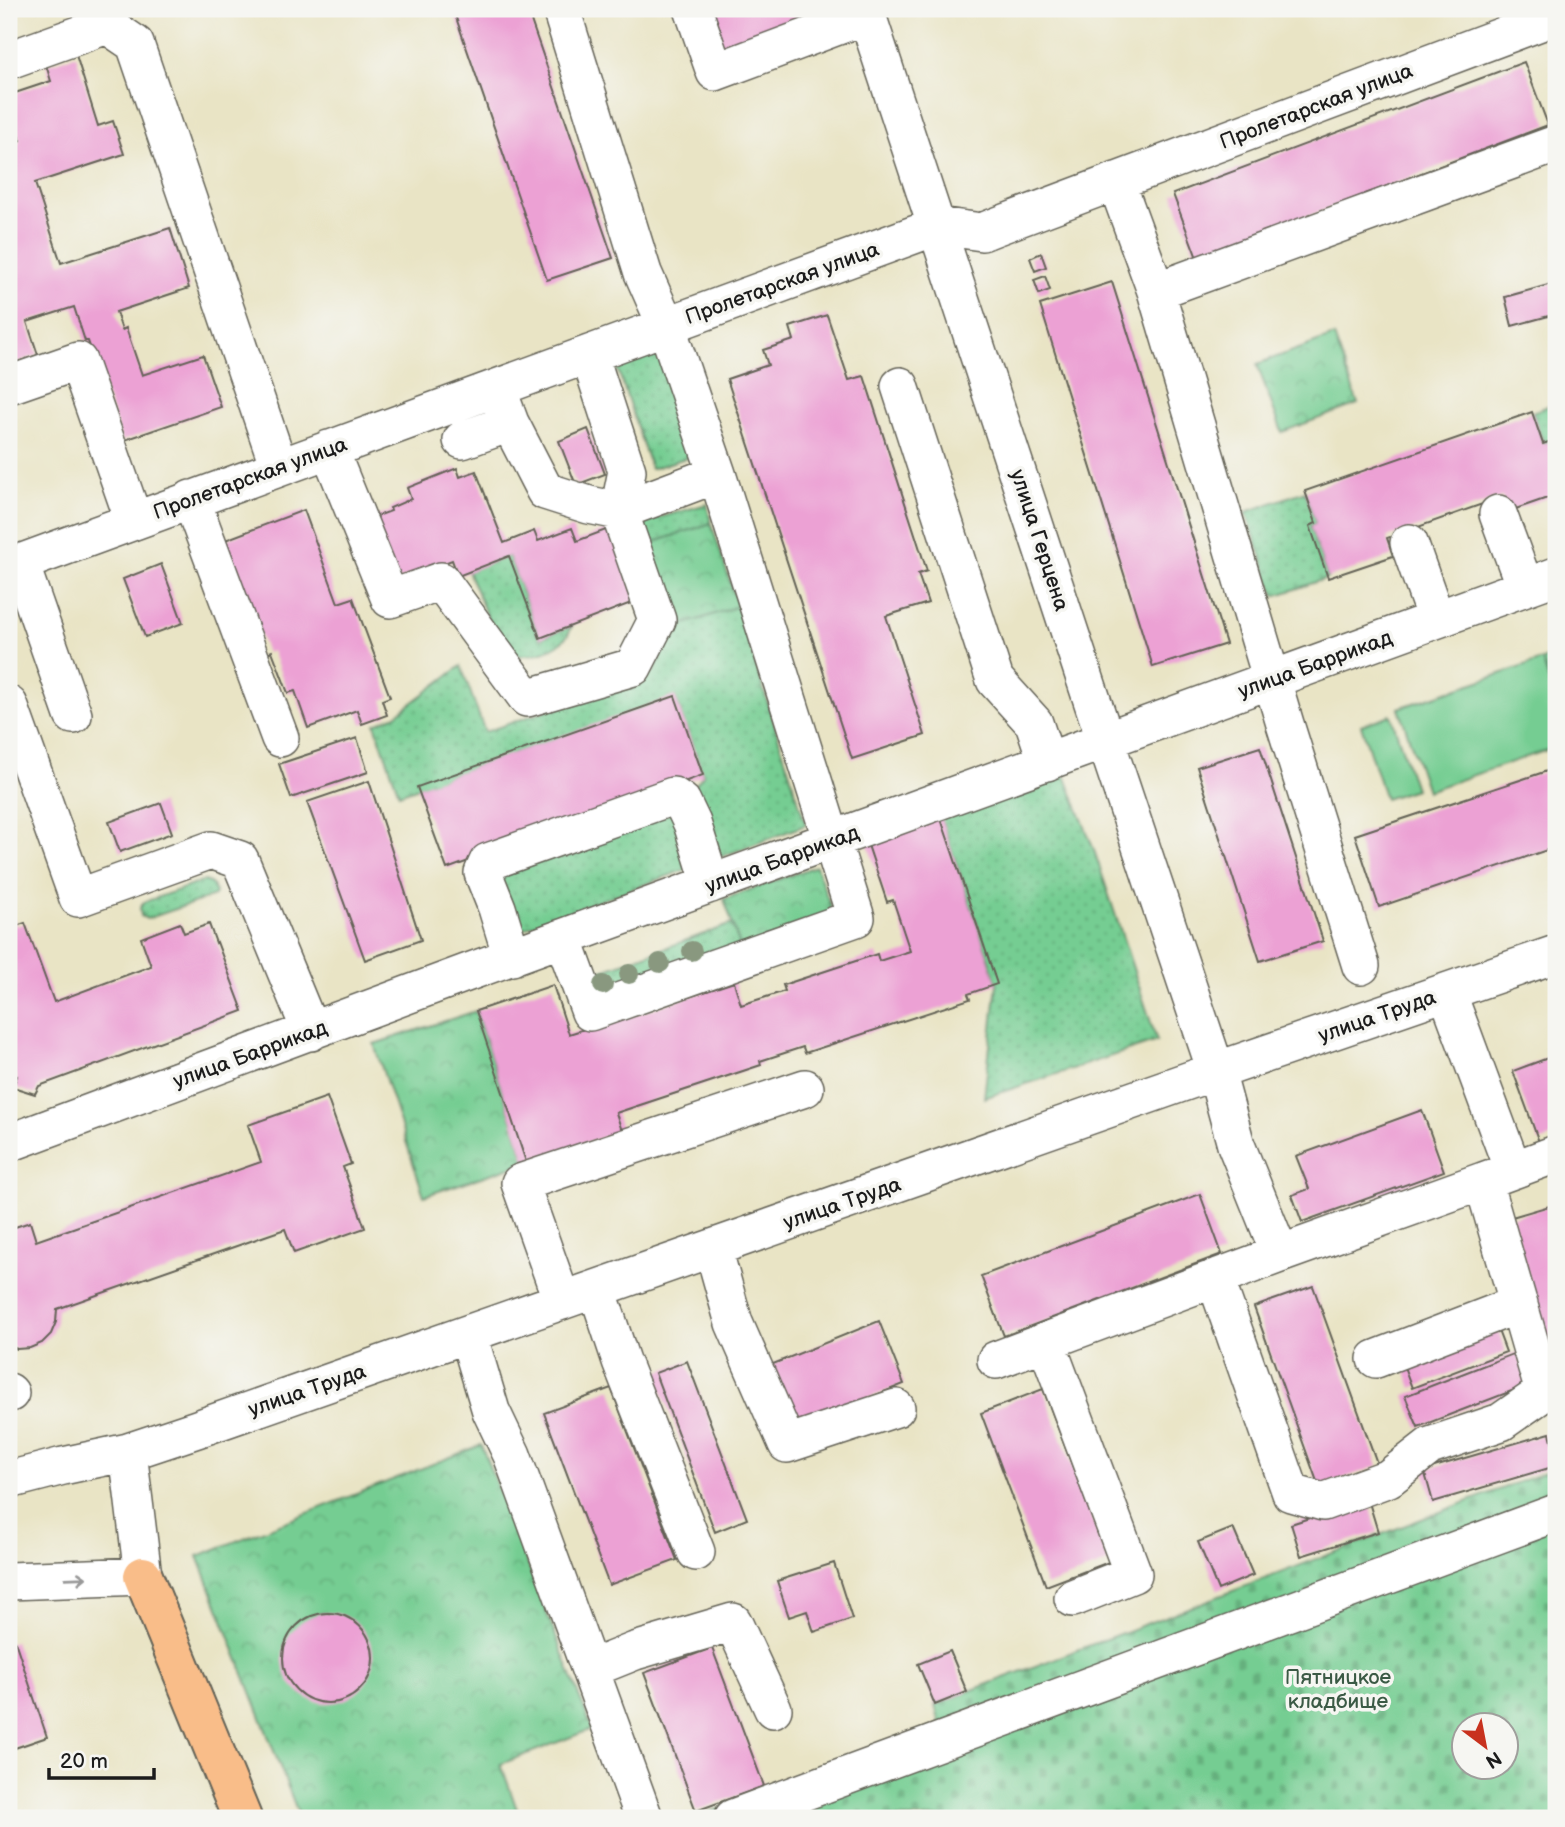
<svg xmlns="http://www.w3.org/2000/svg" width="1565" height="1827" font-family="'Balsamiq Sans',sans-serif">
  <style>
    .grass { fill: url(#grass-dots); stroke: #487457; stroke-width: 2 }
    .cemetery { fill: url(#cemetery-stones); stroke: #487457; stroke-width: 2; fill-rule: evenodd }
    .park { fill: url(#park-crowns); stroke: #487457; stroke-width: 2 }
    .pitch { fill: #75cd92; stroke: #487457; stroke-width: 2 }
    .building { fill: #eca1d4 }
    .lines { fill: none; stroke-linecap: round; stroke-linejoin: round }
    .minor-casing { stroke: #646257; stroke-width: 40 }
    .major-casing { stroke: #646257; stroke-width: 42 }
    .minor { stroke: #fff; stroke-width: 37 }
    .major { stroke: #f9bd89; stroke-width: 38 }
    .tree { fill: #89987f }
    .oneway { stroke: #999 }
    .labels { text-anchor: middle; stroke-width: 7; stroke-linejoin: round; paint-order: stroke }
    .street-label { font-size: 21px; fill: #1c1c1c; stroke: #f6f6f2 }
    .park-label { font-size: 21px; fill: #3b5a45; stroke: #f6f6f2 }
  </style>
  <defs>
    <pattern id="grass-dots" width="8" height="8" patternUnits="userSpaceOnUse" patternTransform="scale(1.75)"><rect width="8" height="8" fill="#75cd92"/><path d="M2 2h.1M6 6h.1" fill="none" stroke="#65af7d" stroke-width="1.8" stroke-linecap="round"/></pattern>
    <pattern id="cemetery-stones" width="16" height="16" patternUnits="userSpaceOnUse" patternTransform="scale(1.75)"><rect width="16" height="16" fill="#75cd92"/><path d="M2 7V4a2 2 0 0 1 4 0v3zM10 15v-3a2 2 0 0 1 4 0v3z" fill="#65af7d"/></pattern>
    <pattern id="park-crowns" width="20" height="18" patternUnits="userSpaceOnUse" patternTransform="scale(1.75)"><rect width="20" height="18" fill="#75cd92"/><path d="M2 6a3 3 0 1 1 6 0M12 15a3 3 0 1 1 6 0" fill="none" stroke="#65af7d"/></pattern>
  </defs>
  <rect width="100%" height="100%" fill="#f6f6f2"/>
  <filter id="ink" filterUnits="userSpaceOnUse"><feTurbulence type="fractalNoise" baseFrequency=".0143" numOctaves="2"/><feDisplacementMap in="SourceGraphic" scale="14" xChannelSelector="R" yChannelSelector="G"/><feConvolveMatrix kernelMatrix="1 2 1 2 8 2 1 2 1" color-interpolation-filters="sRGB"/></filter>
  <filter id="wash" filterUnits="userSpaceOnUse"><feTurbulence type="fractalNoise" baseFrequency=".00686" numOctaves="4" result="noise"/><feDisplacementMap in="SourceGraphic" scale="28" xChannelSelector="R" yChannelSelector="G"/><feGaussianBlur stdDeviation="1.57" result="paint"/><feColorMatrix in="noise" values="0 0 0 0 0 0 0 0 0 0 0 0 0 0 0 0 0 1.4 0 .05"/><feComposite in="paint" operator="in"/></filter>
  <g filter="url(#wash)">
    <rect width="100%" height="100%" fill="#e9e4c5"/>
    <!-- grass -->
    <path class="grass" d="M 663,348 L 698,454 L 651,469 L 616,364 Z
      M 1556,403 L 1556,457 L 1551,442 L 1543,444 L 1532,412 Z
      M 1305,491 L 1316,523 L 1310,526 L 1328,578 L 1275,596 L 1246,512 Z
      M 707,504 L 711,523 L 806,825 L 715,859 L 691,790 L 703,775 L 675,697 L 399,794 L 375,724 L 396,715 L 461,666 L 485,732 L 653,673 L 674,628 L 640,523 Z
      M 509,556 L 540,638 L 572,626 C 570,629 569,633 567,636 C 556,651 532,657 514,655 L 488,619 L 468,571 Z
      M 1063,770 L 1094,850 L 1157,1041 L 984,1098 L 997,984 L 939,813 Z
      M 673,812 L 693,867 L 516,931 L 496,876 Z
      M 204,881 C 212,883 213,885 215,893 L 214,896 L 147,919 L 141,916 L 140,908 L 144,902 Z
      M 732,924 L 741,949 L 592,1003 L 583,977 Z"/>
    <!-- cemetery -->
    <path class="cemetery" d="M 1556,1468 L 1556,1818 L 692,1818 L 941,1729 L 935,1705 L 967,1692 ZM 1464,1726 L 1506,1726 L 1506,1768 L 1464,1768 Z"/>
    <!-- park -->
    <path class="park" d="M 1334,336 L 1358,404 L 1282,432 L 1257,364 Z
      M 711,523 L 738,606 L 674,628 L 646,545 Z
      M 1556,655 L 1556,703 L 1542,660 Z
      M 816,866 L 834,916 L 741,949 L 724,899 Z
      M 476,1011 L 526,1162 L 424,1196 L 374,1044 Z
      M 481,1445 L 592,1729 L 501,1764 L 520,1818 L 300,1818 L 198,1556 Z"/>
    <!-- pitch -->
    <path class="pitch" d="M 1542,660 L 1556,703 L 1556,747 L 1427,791 L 1399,708 Z
      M 1391,715 L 1415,789 L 1385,799 L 1361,725 Z"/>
    <g id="blocks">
      <!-- building -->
      <path class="building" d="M 453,9 L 527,9 L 613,258 L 547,280 Z
        M 706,9 L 804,9 L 810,27 L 723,58 Z
        M 76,55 L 98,126 L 113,121 L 124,154 L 35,183 L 61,263 L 170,228 L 189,288 L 116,312 L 122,330 L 126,328 L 142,375 L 203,355 L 221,407 L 122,441 L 88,341 L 85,341 L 74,307 L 27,322 L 38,355 L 9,365 L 9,282 L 14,280 L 9,265 L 9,145 L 20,141 L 9,107 L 9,95 L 51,81 L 46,65 Z
        M 1524,62 L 1548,125 L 1197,258 L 1173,194 Z
        M 1041,253 L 1046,267 L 1035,271 L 1030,258 Z
        M 1045,276 L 1050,290 L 1039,294 L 1034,280 Z
        M 1112,282 L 1226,644 L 1153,667 L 1040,305 Z
        M 1555,283 L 1556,314 L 1512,326 L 1505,297 Z
        M 827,315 L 849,380 L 864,376 L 927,571 L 918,574 L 928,603 L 886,616 L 925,735 L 852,759 L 727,379 L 768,365 L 763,350 L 794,340 L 790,327 Z
        M 1532,412 L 1543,444 L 1551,441 L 1556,457 L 1556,495 L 1507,512 L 1502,497 L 1387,538 L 1393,556 L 1328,578 L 1310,526 L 1316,523 L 1305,491 Z
        M 588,429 L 605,474 L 576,485 L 559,441 Z
        M 457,468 L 460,477 L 476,471 L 504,543 L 534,531 L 538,541 L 572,528 L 577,541 L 611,528 L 639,600 L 540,638 L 509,556 L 458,576 L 452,560 L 397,581 L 372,518 L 391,511 L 390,508 L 411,499 L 407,488 Z
        M 304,510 L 338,603 L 353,598 L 390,697 L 382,700 L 387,715 L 362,724 L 357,710 L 308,728 L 295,691 L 288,693 L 272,651 L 267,653 L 225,540 Z
        M 161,564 L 183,623 L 145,637 L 123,579 Z
        M 675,696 L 703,775 L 447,869 L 417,787 Z
        M 357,738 L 368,772 L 291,798 L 279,764 Z
        M 1260,747 L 1323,941 L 1260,961 L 1197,767 Z
        M 1556,768 L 1556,847 L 1379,907 L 1355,835 Z
        M 369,781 L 421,940 L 365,960 L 307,802 Z
        M 161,803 L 172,833 L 120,852 L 109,822 Z
        M 939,813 L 997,984 L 968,994 L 970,999 L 805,1053 L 803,1047 L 760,1061 L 761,1065 L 616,1113 L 622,1131 L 526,1162 L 476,1011 L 553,985 L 569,1034 L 588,1028 L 589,1030 L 734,982 L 741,1005 L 785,991 L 783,985 L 877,954 L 879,961 L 910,951 L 893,900 L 887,902 L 866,839 Z
        M 9,908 L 16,926 L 25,923 L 54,1002 L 151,966 L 141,938 L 180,923 L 184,933 L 209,924 L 216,943 L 217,942 L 243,1011 L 39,1086 L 35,1094 L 13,1087 L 17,1076 L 9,1072 Z
        M 1556,1055 L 1556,1136 L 1539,1142 L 1513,1071 Z
        M 327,1097 L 351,1164 L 343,1167 L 365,1228 L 294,1253 L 285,1229 L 57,1309 L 56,1322 L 51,1334 L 42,1343 L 30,1348 L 17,1349 L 9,1346 L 9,1229 L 30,1222 L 36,1241 L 261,1162 L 248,1125 Z
        M 1422,1110 L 1444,1171 L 1302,1222 L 1292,1195 L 1309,1189 L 1296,1156 Z
        M 1200,1194 L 1222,1254 L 1004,1336 L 981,1276 Z
        M 1556,1204 L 1556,1374 L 1512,1217 Z
        M 1313,1286 L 1378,1466 L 1319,1487 L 1254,1307 Z
        M 1494,1320 L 1506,1352 L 1412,1388 L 1400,1356 Z
        M 879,1321 L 904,1384 L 793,1428 L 768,1366 Z
        M 1518,1352 L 1530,1384 L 1418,1427 L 1405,1396 Z
        M 687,1361 L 747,1519 L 715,1532 L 655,1373 Z
        M 611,1388 L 677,1560 L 609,1585 L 544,1413 Z
        M 1043,1389 L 1109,1562 L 1046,1586 L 981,1413 Z
        M 1550,1433 L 1556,1456 L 1556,1466 L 1433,1502 L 1424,1470 Z
        M 1368,1499 L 1378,1532 L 1301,1556 L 1291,1524 Z
        M 1233,1528 L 1253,1575 L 1218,1590 L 1198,1542 Z
        M 834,1563 L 852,1619 L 814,1632 L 807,1611 L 789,1617 L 777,1581 Z
        M283 1658a45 45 0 1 1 90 0a45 45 0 1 1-90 0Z
        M 15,1641 L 47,1737 L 9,1750 L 9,1643 Z
        M 712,1648 L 764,1786 L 696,1811 L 644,1673 Z
        M 950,1651 L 967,1692 L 935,1705 L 918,1664 Z"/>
    </g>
  </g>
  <g filter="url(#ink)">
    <use href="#blocks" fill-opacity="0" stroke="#646257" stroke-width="2"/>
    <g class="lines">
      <!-- minor casing -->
      <g class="minor-casing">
        <path id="minor" d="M 561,9 L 643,273 L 666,325 L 717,474 L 856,918 L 590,1012 L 563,938
          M 693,9 L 715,72 L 867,15
          M 865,9 L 1092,700 L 1216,1071 L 1236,1145 L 1280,1254
          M 9,60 L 107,25 L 135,44 L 279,467
          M 1116,181 L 1156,291
          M 9,385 L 78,361 L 134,521
          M 900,386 L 995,680 L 1034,723 L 1047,762
          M 497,388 L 510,423 L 545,491 L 589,505 L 619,511 L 627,471 L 589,354
          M 462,440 L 510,423
          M 329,449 L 390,599 L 441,581 L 527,698 L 633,667 L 657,620 L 619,511 L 717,474
          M 191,499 L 280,738
          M 1498,514 L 1525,587
          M 1409,543 L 1436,619
          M 20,563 L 73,715
          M 9,567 L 938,226 L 982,232 L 992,228 L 1556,16
          M 9,705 L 78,898 L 211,850 L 240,860 L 311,1032
          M 512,957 L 497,908 L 483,873 L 488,862 L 673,796 L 682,802 L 692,823 L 711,884
          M 1361,966 L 1285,724 L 1156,291 L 1556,144
          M 1447,992 L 1513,1170 L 1556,1154
          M 9,1143 L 466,973 L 1556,576
          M 713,1248 L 734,1323 L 787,1444 L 896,1408
          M 1215,1278 L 1291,1493 L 1323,1502 L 1389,1478 L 1430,1446 L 1501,1422 L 1544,1392 L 1483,1181 L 1513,1170
          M 597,1289 L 621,1361 L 696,1552
          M 562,1301 L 520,1183 L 805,1088
          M 468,1334 L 491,1411 L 512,1455 L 644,1818
          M 1046,1342 L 1133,1574 L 1073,1598
          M 1376,1359 L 1519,1304
          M 996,1360 L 1280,1254 L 1483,1181
          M 9,1392 L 10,1393
          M 9,1480 L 63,1466 L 128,1452 L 197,1429 L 1216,1071 L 1556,954
          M 9,1581 L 143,1576 L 128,1452
          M 590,1669 L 635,1651 L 733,1622 L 773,1709
          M 733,1818 L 1556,1513"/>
      </g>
      <!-- major casing -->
      <g class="major-casing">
        <path id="major" d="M 143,1576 L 242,1818"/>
      </g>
      <!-- minor -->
      <use href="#minor" class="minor"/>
      <!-- major -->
      <use href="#major" class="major"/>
    </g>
    <!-- trees -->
    <g class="tree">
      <circle cx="692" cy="951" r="10"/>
      <circle cx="660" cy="963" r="10"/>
      <circle cx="629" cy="974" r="10"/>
      <circle cx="603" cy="985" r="10"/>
    </g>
    <!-- one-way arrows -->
    <defs><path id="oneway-shaft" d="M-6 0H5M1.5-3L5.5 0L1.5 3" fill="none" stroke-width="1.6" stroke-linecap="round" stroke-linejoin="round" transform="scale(1.75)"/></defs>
    <use class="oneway" href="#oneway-shaft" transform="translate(76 1578) rotate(-2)"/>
  </g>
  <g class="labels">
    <!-- street labels -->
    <g class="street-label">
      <text transform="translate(1316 106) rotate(-21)" y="7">Пролетарская улица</text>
      <text transform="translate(782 283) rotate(-20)" y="7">Пролетарская улица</text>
      <text transform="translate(250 478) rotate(-20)" y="7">Пролетарская улица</text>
      <text transform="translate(1040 540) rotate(72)" y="7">улица Герцена</text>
      <text transform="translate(1315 664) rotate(-20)" y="7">улица Баррикад</text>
      <text transform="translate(782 859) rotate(-20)" y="7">улица Баррикад</text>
      <text transform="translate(1377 1016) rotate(-19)" y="7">улица Труда</text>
      <text transform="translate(250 1054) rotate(-20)" y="7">улица Баррикад</text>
      <text transform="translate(842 1203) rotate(-19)" y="7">улица Труда</text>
      <text transform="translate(307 1390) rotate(-19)" y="7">улица Труда</text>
    </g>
    <!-- park labels -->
    <g class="park-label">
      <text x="1338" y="1684">Пятницкое<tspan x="1338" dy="24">кладбище</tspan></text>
    </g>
  </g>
  <!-- margin -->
  <rect width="1565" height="1827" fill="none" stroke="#f6f6f2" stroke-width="35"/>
  <!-- north arrow -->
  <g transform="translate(1485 1746) rotate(148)"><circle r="33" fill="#f6f6f2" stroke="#9f9f9c" stroke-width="2"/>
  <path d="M0-5L12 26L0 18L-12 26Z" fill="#c8321e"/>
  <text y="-10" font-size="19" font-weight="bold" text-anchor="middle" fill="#1c1c1c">N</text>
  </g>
  <!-- scale -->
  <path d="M49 1768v10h105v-10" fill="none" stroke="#1c1c1c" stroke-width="3.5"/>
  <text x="60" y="1768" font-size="21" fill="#1c1c1c" stroke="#f6f6f2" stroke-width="5" paint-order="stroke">20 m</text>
</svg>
